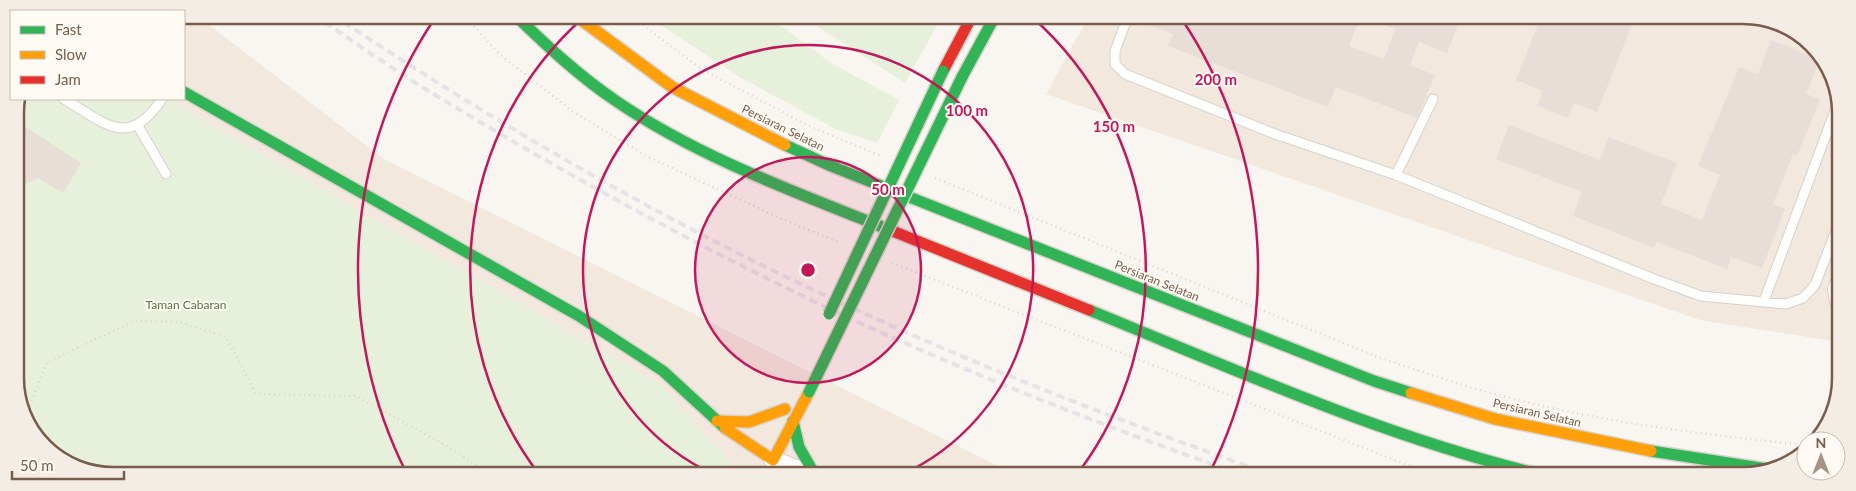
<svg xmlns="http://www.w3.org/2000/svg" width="1856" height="491" font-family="Lato,sans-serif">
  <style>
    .residential { fill: #f2e8de }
    .green { fill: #e7f0db }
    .building { fill: #e6ded7 }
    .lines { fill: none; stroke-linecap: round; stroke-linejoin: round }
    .lane-casing { stroke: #d7d1cb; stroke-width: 11 }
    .street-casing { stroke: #d7d1cb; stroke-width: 20 }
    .fast-casing { stroke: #d9d2cb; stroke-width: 14 }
    .slow-casing { stroke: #d9d2cb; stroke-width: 14 }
    .jam-casing { stroke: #d9d2cb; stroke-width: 14 }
    .path { stroke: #dcd5d0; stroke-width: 2.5; stroke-dasharray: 1 4; stroke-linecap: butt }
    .lane { stroke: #fefefd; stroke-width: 9 }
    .street { stroke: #fefefd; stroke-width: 18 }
    .fast { stroke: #30b455; stroke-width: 11 }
    .slow { stroke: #ff9f0a; stroke-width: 11 }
    .jam { stroke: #e5322d; stroke-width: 11 }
    .rail { stroke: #e6e3e7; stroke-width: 4; stroke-dasharray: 8 5; stroke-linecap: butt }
    .fast-bridge-casing { stroke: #d9d2cb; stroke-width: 14; stroke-linecap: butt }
    .fast-bridge { stroke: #30b455; stroke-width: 11 }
    .ring { fill: none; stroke: #c2185b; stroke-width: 2.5 }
    .labels { text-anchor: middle; stroke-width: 4; stroke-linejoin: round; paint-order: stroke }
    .street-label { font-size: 12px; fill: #7a5c4d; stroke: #fffaf3 }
    .park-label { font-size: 12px; fill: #537a41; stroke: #fffaf3 }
    .rim { fill: none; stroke: #7a5c4d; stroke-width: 2.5 }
    .centre { fill: #c2185b; stroke: #fffaf3; stroke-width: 2.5 }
    .ring-label { font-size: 15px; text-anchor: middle; font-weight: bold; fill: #c2185b; stroke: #fffaf3; stroke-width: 4; stroke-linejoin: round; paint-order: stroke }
  </style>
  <rect width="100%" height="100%" fill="#f9f5f0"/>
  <!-- residential -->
  <path class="residential" d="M 184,15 L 196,15 L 384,159 L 1016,475 L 93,474 L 44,448 L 17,398 L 15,106 L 17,99 L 184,99 Z
    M 1089,16 L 1763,17 L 1813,44 L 1839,93 L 1839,342 L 1700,320 L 1046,94 Z"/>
  <!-- green -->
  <path class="green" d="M 647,16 L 768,16 L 831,63 L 899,100 L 877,143 L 836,129 L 741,78 Z
    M 801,16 L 942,16 L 905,83 Z
    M 17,99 L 167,99 L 659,384 L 737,470 L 749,475 L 93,474 L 44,448 L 17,398 L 15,106 Z"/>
  <!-- building -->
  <path class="building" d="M 1134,16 L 1334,16 L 1357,25 L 1349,46 L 1384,59 L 1395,29 L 1364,16 L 1461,17 L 1447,53 L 1419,42 L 1410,65 L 1435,75 L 1417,118 L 1336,87 L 1328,107 L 1168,46 L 1173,34 L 1134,19 Z
    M 1541,17 L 1635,17 L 1597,112 L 1574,103 L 1568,118 L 1537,106 L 1543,91 L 1516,80 Z
    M 1771,40 L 1820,59 L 1806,94 L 1820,99 L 1797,156 L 1793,154 L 1773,204 L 1785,209 L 1762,268 L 1731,257 L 1727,269 L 1657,242 L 1654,248 L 1573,216 L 1582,192 L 1496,159 L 1509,125 L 1600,160 L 1609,137 L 1677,163 L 1661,204 L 1702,220 L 1720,175 L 1698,166 L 1739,67 L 1758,74 Z
    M 15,120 L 81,163 L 63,193 L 38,178 L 16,188 Z"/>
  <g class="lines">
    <!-- lane casing -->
    <g class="lane-casing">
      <path id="lane" d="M 1128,16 L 1115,51 L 1115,64 L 1125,74 L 1275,134 L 1396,175 L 1654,279 L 1701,296 L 1786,304 L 1803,298 L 1815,285 L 1839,223
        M 1806,40 L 1813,45
        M 64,99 C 105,123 128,150 162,99
        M 138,126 L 166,174
        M 1396,175 L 1433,99
        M 1764,301 L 1839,100"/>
    </g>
    <!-- street casing -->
    <g class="street-casing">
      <path id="street" d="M 1839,284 L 1837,289 L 1839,301
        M 773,460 L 811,475"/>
    </g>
    <!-- fast casing -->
    <g class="fast-casing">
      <path id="fast" d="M 515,15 C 547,46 579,76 616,101 C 701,159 801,194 895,232
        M 962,77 L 995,16
        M 184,92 L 579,316 L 663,371 L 725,428
        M 785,145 L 831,166 L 1374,381 L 1411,393
        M 1089,310 C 1239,371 1388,439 1547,476
        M 793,421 L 799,447 L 815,475
        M 1651,451 L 1767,469"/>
    </g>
    <!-- slow casing -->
    <g class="slow-casing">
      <path id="slow" d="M 576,16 L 672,87 L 785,145
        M 1411,393 L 1495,419 L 1651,451
        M 717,421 L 749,422 L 785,409
        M 725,428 L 773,460 L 809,392"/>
    </g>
    <!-- jam casing -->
    <g class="jam-casing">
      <path id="jam" d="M 943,71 L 972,16
        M 895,232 L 1089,310"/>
    </g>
    <!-- path -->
    <path class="path" d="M 464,15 L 498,53 L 572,111 L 646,156 L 782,219 L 841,243
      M 631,16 L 703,70 L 811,127 L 881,156
      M 935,178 L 1378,357 C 1419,371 1460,385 1502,396 C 1601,422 1704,435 1806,445
      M 892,263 L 1405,464 L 1444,475
      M 26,415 L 47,362 L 135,321 L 179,322 L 226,337 L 256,394 L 356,396 L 445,445 L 490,474
      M 287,474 L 341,471 L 456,472 L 460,474"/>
    <!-- lane -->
    <use href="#lane" class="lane"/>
    <!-- street -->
    <use href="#street" class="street"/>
    <!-- fast -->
    <use href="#fast" class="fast"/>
    <!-- slow -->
    <use href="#slow" class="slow"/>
    <!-- jam -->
    <use href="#jam" class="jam"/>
    <!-- rail -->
    <path class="rail" d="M 314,15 C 353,41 392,69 432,93 C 555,168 682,238 813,301 C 952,367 1097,424 1243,475
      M 333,15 C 488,118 649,213 818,292 C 966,362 1119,421 1273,475"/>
    <!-- fast-bridge casing -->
    <g class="fast-bridge-casing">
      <path id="fast-bridge" d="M 829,314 L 943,71
        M 809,392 L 962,77"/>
    </g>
    <!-- fast-bridge -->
    <use href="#fast-bridge" class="fast-bridge"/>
  </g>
  <!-- distance rings -->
  <circle cx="808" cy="270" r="113" fill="#c2185b" fill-opacity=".12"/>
  <g class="ring">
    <circle cx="808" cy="270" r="113"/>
    <path d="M713 474A225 225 0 1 1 901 475"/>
    <path d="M538 473A338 338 0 0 1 584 17M1032 17A338 338 0 0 1 1078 473"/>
    <path d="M407 474A450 450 0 0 1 435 18M1181 18A450 450 0 0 1 1209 474"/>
  </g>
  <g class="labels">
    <!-- street labels -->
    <g class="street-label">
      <text transform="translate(783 128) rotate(26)" y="4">Persiaran Selatan</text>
      <text transform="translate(1157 281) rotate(22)" y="4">Persiaran Selatan</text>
      <text transform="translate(1537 413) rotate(13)" y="4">Persiaran Selatan</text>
    </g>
    <!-- park labels -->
    <g class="park-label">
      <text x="186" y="309">Taman Cabaran</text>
    </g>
  </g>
  <!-- crop -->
  <path d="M0 0H1856V491H0ZM113 24H1743A89 89 0 0 1 1832 113V378A89 89 0 0 1 1743 467H113A89 89 0 0 1 24 378V113A89 89 0 0 1 113 24Z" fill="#f4ede6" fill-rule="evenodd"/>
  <path class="rim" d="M113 24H1743A89 89 0 0 1 1832 113V378A89 89 0 0 1 1743 467H113A89 89 0 0 1 24 378V113A89 89 0 0 1 113 24Z"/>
  <circle cx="808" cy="270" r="8" class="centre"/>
  <g class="ring-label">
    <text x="1216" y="85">200 m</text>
    <text x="967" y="116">100 m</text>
    <text x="1114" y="132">150 m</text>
    <text x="888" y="195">50 m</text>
  </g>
  <!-- legend -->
  <rect x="10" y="10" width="175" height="90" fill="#fffaf3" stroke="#cabbb1"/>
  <rect x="20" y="26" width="25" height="8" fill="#30b455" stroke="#cabbb1"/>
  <text x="55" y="35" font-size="15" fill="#7a5c4d">Fast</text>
  <rect x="20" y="51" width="25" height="8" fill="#ff9f0a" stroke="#cabbb1"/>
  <text x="55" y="60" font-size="15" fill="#7a5c4d">Slow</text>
  <rect x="20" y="76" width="25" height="8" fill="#e5322d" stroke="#cabbb1"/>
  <text x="55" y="85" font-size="15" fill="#7a5c4d">Jam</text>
  <!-- north arrow -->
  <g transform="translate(1821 456)"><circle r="24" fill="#fffaf3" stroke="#cabbb1"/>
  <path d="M0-4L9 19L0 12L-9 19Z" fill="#a69286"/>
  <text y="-8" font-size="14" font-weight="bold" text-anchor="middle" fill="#7a5c4d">N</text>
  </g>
  <!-- scale -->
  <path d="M12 471v8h112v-8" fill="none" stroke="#7a5c4d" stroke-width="2.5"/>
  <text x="20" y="471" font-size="15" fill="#7a5c4d" stroke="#fffaf3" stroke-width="4" paint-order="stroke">50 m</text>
</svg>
